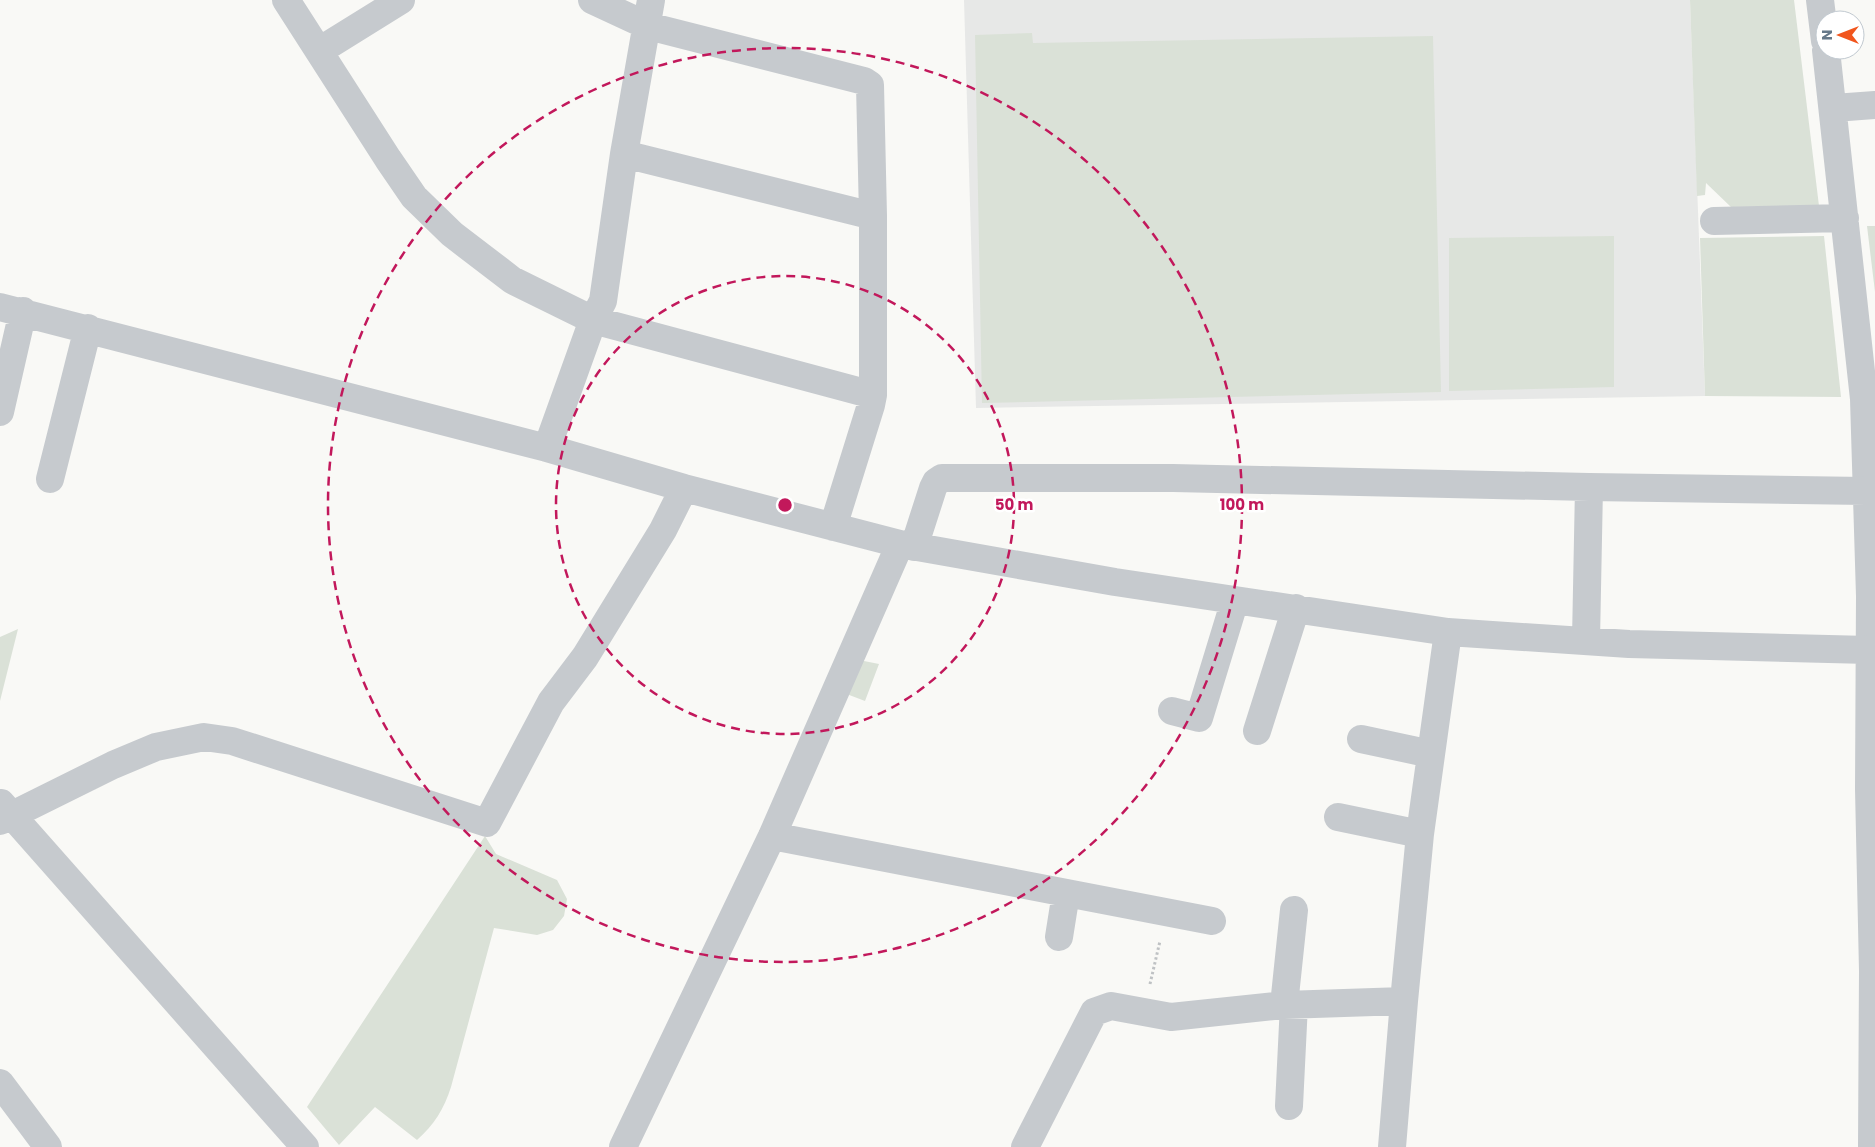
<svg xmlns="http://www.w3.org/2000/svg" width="1875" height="1147" font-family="Poppins,sans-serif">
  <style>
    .built { fill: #e7e8e7 }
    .green { fill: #dae1d7 }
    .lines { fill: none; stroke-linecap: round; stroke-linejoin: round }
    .path { stroke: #bfc2c4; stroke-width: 3; stroke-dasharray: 2.5 2.5; stroke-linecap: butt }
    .minor { stroke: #c6cace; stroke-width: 28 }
    .ring { fill: none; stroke: #c2185b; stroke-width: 2.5; stroke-dasharray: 9 6 }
    .centre { fill: #c2185b; stroke: #fff; stroke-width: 2.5 }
    .ring-label { font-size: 15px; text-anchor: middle; font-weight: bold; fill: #c2185b; stroke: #fff; stroke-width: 5; stroke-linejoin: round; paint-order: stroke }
  </style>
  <rect width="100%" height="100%" fill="#f9f9f6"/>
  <!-- built -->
  <path class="built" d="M 964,0 L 1690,0 L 1705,396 L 976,408 Z"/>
  <!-- green -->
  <path class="green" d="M 1690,0 L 1794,0 L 1819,206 L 1731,207 L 1706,183 L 1705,195 L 1697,196 Z
    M 1032,33 L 1033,43 L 1433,36 L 1441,392 L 982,403 L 975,35 Z
    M 1867,226 L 1875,226 L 1875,292 Z
    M 1614,236 L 1614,387 L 1449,391 L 1449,238 Z
    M 1824,236 L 1841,397 L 1705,396 L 1700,238 Z
    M 18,629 L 0,701 L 0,637 Z
    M 859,660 L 879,664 L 865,701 L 844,693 Z
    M 485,836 L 496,854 L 557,880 L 567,899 L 564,916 L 553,930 L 537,935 L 494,928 L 451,1087 C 444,1109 434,1125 417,1140 L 375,1107 L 339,1145 L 307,1107 Z"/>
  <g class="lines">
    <!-- path -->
    <path class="path" d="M 1150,984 L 1160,941"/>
    <!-- minor -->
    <path class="minor" d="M 286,0 L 388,159 L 414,197 L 452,234 L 512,280 L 593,320 L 873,395 L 871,405 L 833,527
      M 592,0 L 648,26 L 864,81 L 870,85 L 873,216 L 624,154
      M 651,0 L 624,154 L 603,301 L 593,320 L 547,448 L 684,488 L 900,544 L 1115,582 L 1448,632 L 1629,644 L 1869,650
      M 1820,0 L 1825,41
      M 1826,50 L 1864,399 L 1870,596 L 1869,789 L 1873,971 L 1872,1147
      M 319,51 L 401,0
      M 1834,108 L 1875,105
      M 873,216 L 873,395
      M 1714,221 L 1845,218
      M 0,307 L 547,448
      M 0,412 L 23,311
      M 50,479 L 88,328
      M 914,547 L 933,488 L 936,482 L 942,478 L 1173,478 L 1589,487 L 1866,491
      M 1586,640 L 1589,487
      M 1172,711 L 1199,718 L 1235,600
      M 1257,731 L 1296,608
      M 1361,739 L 1431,754
      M 1,803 L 305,1147
      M 1338,817 L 1420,834
      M 0,821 L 113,765 L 156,747 L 204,737 L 232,741 L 487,823 L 551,702 L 585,657 L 663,530 L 684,488
      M 772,836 L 1212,921
      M 1059,937 L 1066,893
      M 1284,1005 L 1294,910
      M 0,1083 L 48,1147
      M 1289,1106 L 1294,1004
      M 623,1147 L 772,836 L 900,544
      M 1025,1147 L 1094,1012 L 1111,1006 L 1171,1017 L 1284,1005 L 1404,1001
      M 1392,1147 L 1404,1001 L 1420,834 L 1448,632"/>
  </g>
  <!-- distance rings -->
  <g class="ring">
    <circle cx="785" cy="505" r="229"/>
    <circle cx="785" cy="505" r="457"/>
  </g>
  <circle cx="785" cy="505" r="8" class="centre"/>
  <g class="ring-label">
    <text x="1014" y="510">50 m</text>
    <text x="1242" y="510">100 m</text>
  </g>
  <!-- north arrow -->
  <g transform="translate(1840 35) rotate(270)"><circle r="24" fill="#ffffff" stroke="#c1c9d0"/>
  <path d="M0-4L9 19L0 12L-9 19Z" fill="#f1551d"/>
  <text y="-8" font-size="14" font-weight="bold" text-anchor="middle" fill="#657889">N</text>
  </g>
</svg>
